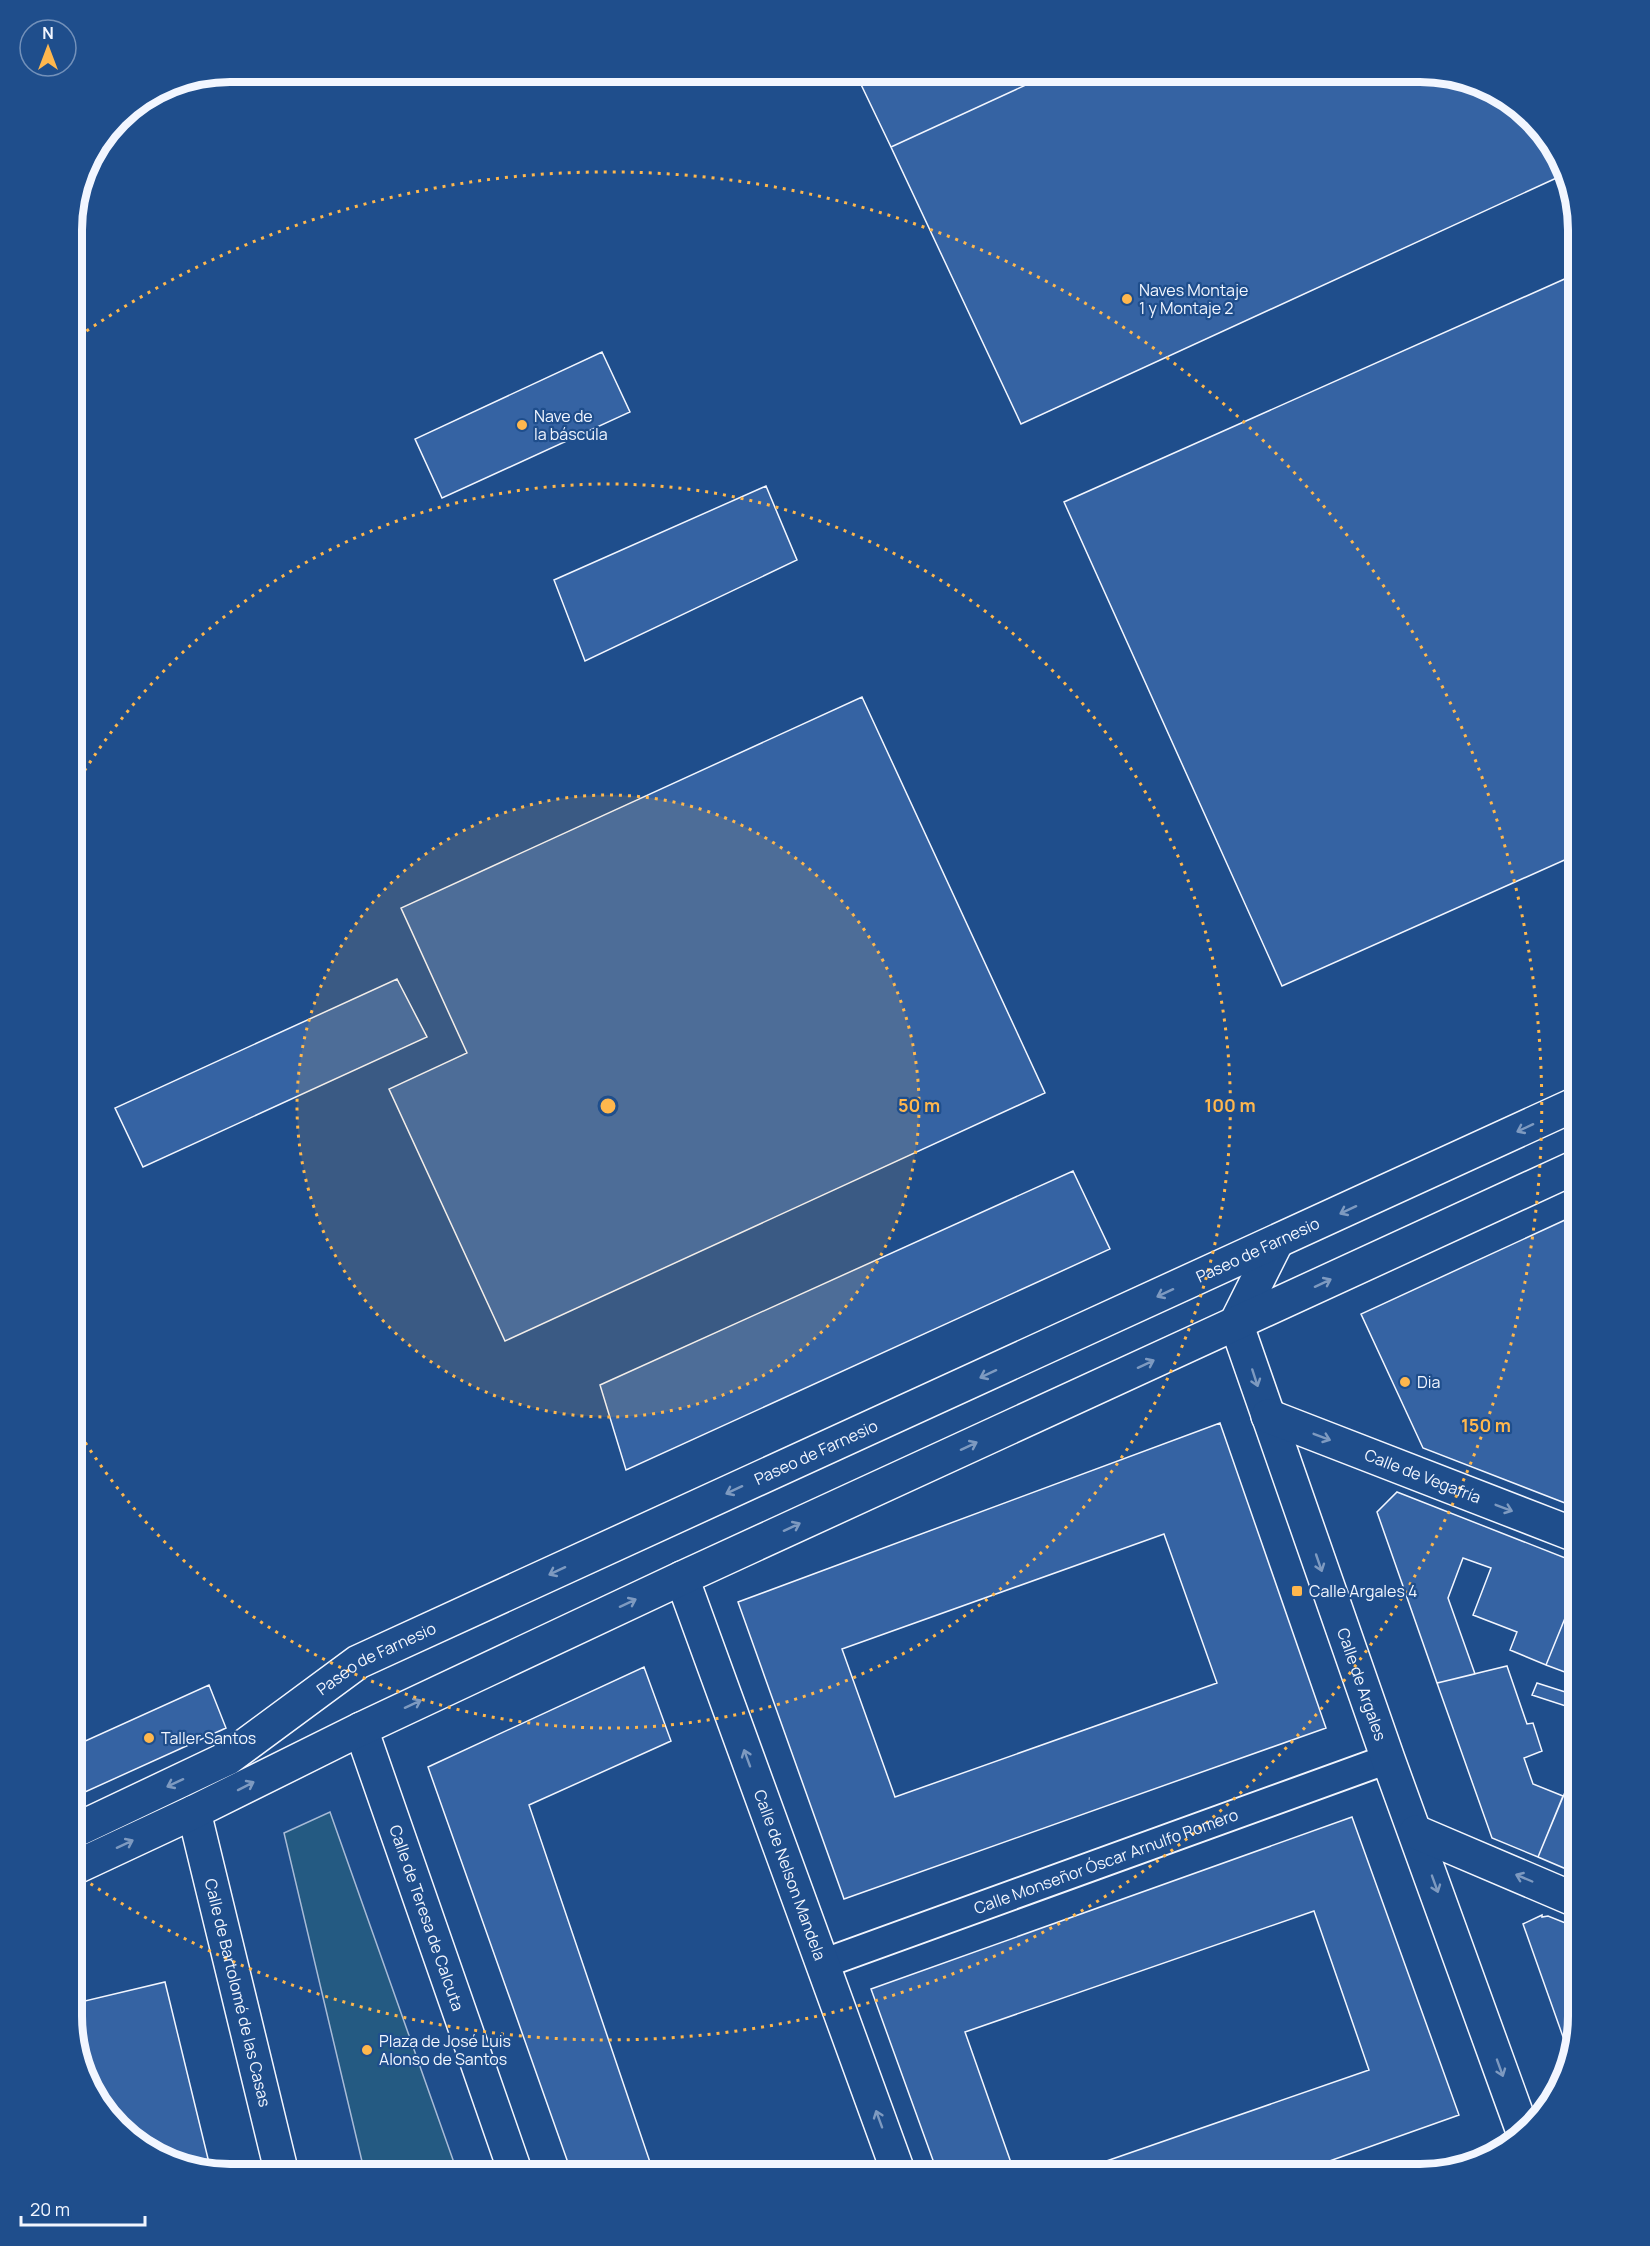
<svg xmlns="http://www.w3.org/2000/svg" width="1650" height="2246" font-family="Manrope,sans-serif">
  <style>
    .green { fill: #245a82; stroke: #a8bbd7; stroke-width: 1.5 }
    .building { fill: #3563a3; stroke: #f2f6ff; stroke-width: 1.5; fill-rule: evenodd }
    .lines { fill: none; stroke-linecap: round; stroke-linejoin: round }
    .pedestrian-casing { stroke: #f2f6ff; stroke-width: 32 }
    .minor-casing { stroke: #f2f6ff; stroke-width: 36 }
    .secondary-casing { stroke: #f2f6ff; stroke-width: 36 }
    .pedestrian { stroke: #1f4e8c; stroke-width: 28 }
    .minor { stroke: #1f4e8c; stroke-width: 33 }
    .secondary { stroke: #1f4e8c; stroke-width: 33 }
    .oneway { stroke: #7e9ac0 }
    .ring { fill: none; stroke: #ffb74d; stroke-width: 3; stroke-dasharray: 3 6 }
    .poi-dot { fill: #ffb74d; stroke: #1f4e8c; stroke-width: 2 }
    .labels { text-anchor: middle; stroke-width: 4.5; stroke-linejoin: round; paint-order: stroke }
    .poi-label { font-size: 16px; fill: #f2f6ff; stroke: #1f4e8c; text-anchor: start }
    .street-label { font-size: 16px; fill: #f2f6ff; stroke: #1f4e8c }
    .rim { fill: none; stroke: #f2f6ff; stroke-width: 8 }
    .centre { fill: #ffb74d; stroke: #1f4e8c; stroke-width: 3 }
    .ring-label { font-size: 18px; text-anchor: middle; font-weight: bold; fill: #ffb74d; stroke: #1f4e8c; stroke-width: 4.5; stroke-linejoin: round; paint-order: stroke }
  </style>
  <rect width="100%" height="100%" fill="#1f4e8c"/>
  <!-- green -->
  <path class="green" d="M 330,1812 L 458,2174 L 365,2174 L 284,1833 Z"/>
  <!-- building -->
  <path class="building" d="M 855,72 L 1054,72 L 891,147 Z
    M 1054,72 L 1429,72 L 1499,93 L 1557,151 L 1563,175 L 1021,424 L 891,147 Z
    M 1578,273 L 1578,854 L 1282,986 L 1064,502 Z
    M 602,352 L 630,412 L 442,498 L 415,439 Z
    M 766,486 L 797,560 L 585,661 L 554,580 Z
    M 862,697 L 1045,1093 L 505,1341 L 389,1089 L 467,1053 L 401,908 Z
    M 397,979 L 427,1037 L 143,1167 L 115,1108 Z
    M 1073,1171 L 1110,1249 L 626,1470 L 600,1385 Z
    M 1578,1214 L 1578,1474 L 1565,1503 L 1423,1448 L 1361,1314 Z
    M 1220,1423 L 1326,1728 L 844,1899 L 738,1602 ZM 1164,1534 L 1217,1683 L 895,1797 L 842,1649 Z
    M 1578,1474 L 1578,1509 L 1565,1503 Z
    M 1397,1492 L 1578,1563 L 1578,1586 L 1546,1665 L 1510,1650 L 1517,1632 L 1473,1615 L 1491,1568 L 1463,1558 L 1448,1598 L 1475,1674 L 1437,1683 L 1377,1512 Z
    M 1578,1586 L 1578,1677 L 1546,1665 Z
    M 1507,1666 L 1527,1724 L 1533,1723 L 1542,1751 L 1524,1758 L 1533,1784 L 1563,1796 L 1538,1857 L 1492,1838 L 1437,1683 Z
    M 644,1667 L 671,1741 L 529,1805 L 654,2174 L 572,2174 L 428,1767 Z
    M 1537,1683 L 1578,1696 L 1578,1710 L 1532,1695 Z
    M 209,1685 L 226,1728 L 85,1792 L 72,1762 L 72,1747 Z
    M 1578,1761 L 1578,1874 L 1538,1857 Z
    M 1352,1817 L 1459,2115 L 1293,2174 L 1069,2174 L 1369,2070 L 1314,1911 L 965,2032 L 1015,2174 L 938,2174 L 871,1989 Z
    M 1542,1915 L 1542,1917 L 1548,1916 L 1578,1928 L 1578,2015 L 1571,2041 L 1567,2048 L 1523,1924 Z
    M 165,1982 L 211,2171 L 151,2153 L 93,2095 L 72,2015 L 72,2004 Z"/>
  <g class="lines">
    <!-- pedestrian casing -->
    <g class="pedestrian-casing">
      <g id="pedestrian">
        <path id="s1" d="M 822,1964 L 1388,1759"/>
      </g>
    </g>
    <!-- minor casing -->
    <g class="minor-casing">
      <g id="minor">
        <path id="s2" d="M 1276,1243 L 1236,1323 L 1388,1759 L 1522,2129"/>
        <path id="s3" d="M 1268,1416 L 1578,1536"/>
        <path id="s4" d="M 682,1578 L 899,2174"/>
        <path id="s5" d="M 361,1729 L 516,2174"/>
        <path id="s6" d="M 194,1812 L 282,2174"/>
        <path d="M 1416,1832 L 1578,1901"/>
      </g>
    </g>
    <!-- secondary casing -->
    <g class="secondary-casing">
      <g id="secondary">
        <path id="s7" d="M 72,1832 L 228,1758 L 358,1662 L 1578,1103"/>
        <path d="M 72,1869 L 194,1812 L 361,1729 L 682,1578 L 1578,1166"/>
      </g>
    </g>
    <!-- pedestrian -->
    <use href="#pedestrian" class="pedestrian"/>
    <!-- minor -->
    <use href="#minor" class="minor"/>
    <!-- secondary -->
    <use href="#secondary" class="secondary"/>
  </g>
  <!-- one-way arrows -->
  <defs><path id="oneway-shaft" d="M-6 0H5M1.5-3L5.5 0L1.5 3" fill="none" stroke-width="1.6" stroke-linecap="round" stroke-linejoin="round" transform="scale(1.5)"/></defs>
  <g class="oneway">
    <use href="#oneway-shaft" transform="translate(1525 1128) rotate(155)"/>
    <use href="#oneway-shaft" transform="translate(1348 1210) rotate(155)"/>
    <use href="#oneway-shaft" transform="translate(1323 1283) rotate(-25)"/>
    <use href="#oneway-shaft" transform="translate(1165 1293) rotate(155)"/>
    <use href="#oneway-shaft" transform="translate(1146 1364) rotate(-25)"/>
    <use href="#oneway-shaft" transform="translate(988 1374) rotate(155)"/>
    <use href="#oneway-shaft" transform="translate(1255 1378) rotate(72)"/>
    <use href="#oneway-shaft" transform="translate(1322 1437) rotate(21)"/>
    <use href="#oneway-shaft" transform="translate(969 1446) rotate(-25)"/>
    <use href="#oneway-shaft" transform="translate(734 1490) rotate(155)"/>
    <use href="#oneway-shaft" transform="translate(1504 1508) rotate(21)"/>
    <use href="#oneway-shaft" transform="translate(792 1527) rotate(-25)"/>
    <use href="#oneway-shaft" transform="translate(1319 1563) rotate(71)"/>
    <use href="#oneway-shaft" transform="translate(557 1571) rotate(155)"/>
    <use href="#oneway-shaft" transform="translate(628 1603) rotate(-25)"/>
    <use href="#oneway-shaft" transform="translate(413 1704) rotate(-25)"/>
    <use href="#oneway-shaft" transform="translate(747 1758) rotate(-110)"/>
    <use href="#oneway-shaft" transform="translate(175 1783) rotate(155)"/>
    <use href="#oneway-shaft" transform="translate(246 1786) rotate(-27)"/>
    <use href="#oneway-shaft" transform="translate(125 1844) rotate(-25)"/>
    <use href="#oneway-shaft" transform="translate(1524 1878) rotate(-157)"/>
    <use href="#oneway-shaft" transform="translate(1435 1884) rotate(70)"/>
    <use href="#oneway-shaft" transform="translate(1500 2068) rotate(70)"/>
    <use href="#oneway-shaft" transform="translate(879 2119) rotate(-110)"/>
  </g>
  <!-- distance rings -->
  <circle cx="608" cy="1106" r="311" fill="#ffb74d" fill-opacity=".12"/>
  <g class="ring">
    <circle cx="608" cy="1106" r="311"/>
    <path d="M75 786A622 622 0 1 1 75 1426"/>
    <path d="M79 336A934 934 0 1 1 72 1871"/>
  </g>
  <!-- markers -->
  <g class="poi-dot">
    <circle cx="1127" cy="299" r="6"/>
    <circle cx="522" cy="425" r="6"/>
    <circle cx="1405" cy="1382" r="6"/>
    <rect x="1291" y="1585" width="12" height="12" rx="3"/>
    <circle cx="149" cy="1738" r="6"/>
    <circle cx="367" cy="2050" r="6"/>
  </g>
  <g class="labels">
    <!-- poi labels -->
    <g class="poi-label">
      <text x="1139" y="296">Naves Montaje<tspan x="1139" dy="18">1 y Montaje 2</tspan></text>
      <text x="534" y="422">Nave de<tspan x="534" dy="18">la báscula</tspan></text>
      <text x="1417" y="1388">Dia</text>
      <text x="1309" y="1597">Calle Argales 4</text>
      <text x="161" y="1744">Taller Santos</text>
      <text x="379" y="2047">Plaza de José Luis<tspan x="379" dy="18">Alonso de Santos</tspan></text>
    </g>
    <!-- street labels -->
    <g class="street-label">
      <text dy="6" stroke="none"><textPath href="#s7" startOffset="1324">Paseo de Farnesio</textPath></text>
      <text dy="6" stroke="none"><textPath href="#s7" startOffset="838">Paseo de Farnesio</textPath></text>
      <text dy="6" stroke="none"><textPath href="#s3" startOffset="166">Calle de Vegafría</textPath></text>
      <text dy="6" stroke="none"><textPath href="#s7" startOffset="352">Paseo de Farnesio</textPath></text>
      <text dy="6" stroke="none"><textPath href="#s2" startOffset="472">Calle de Argales</textPath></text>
      <text dy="6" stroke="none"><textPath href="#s1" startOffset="302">Calle Monseñor Óscar Arnulfo Romero</textPath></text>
      <text dy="6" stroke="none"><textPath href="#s4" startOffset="316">Calle de Nelson Mandela</textPath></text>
      <text dy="6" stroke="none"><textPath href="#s5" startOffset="200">Calle de Teresa de Calcuta</textPath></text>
      <text dy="6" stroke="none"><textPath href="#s6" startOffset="186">Calle de Bartolomé de las Casas</textPath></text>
    </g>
  </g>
  <!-- crop -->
  <path d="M0 0H1650V2246H0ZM230 82H1420A148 148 0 0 1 1568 230V2016A148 148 0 0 1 1420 2164H230A148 148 0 0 1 82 2016V230A148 148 0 0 1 230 82Z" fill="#1f4e8c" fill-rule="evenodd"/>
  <path class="rim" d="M230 82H1420A148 148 0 0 1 1568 230V2016A148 148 0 0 1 1420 2164H230A148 148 0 0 1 82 2016V230A148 148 0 0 1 230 82Z"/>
  <circle cx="608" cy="1106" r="9" class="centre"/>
  <g class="ring-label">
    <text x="919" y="1112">50 m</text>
    <text x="1230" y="1112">100 m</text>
    <text x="1486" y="1432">150 m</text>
  </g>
  <!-- north arrow -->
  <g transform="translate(48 48)"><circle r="28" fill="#1f4e8c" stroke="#7391ba" stroke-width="1.5"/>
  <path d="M0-4.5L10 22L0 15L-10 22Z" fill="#ffb74d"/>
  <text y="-9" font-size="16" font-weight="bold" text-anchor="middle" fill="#f2f6ff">N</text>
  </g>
  <!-- scale -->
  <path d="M21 2216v9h124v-9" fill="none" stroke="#f2f6ff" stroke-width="3"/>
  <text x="30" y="2216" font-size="18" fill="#f2f6ff" stroke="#1f4e8c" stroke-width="4.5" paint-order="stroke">20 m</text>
</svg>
